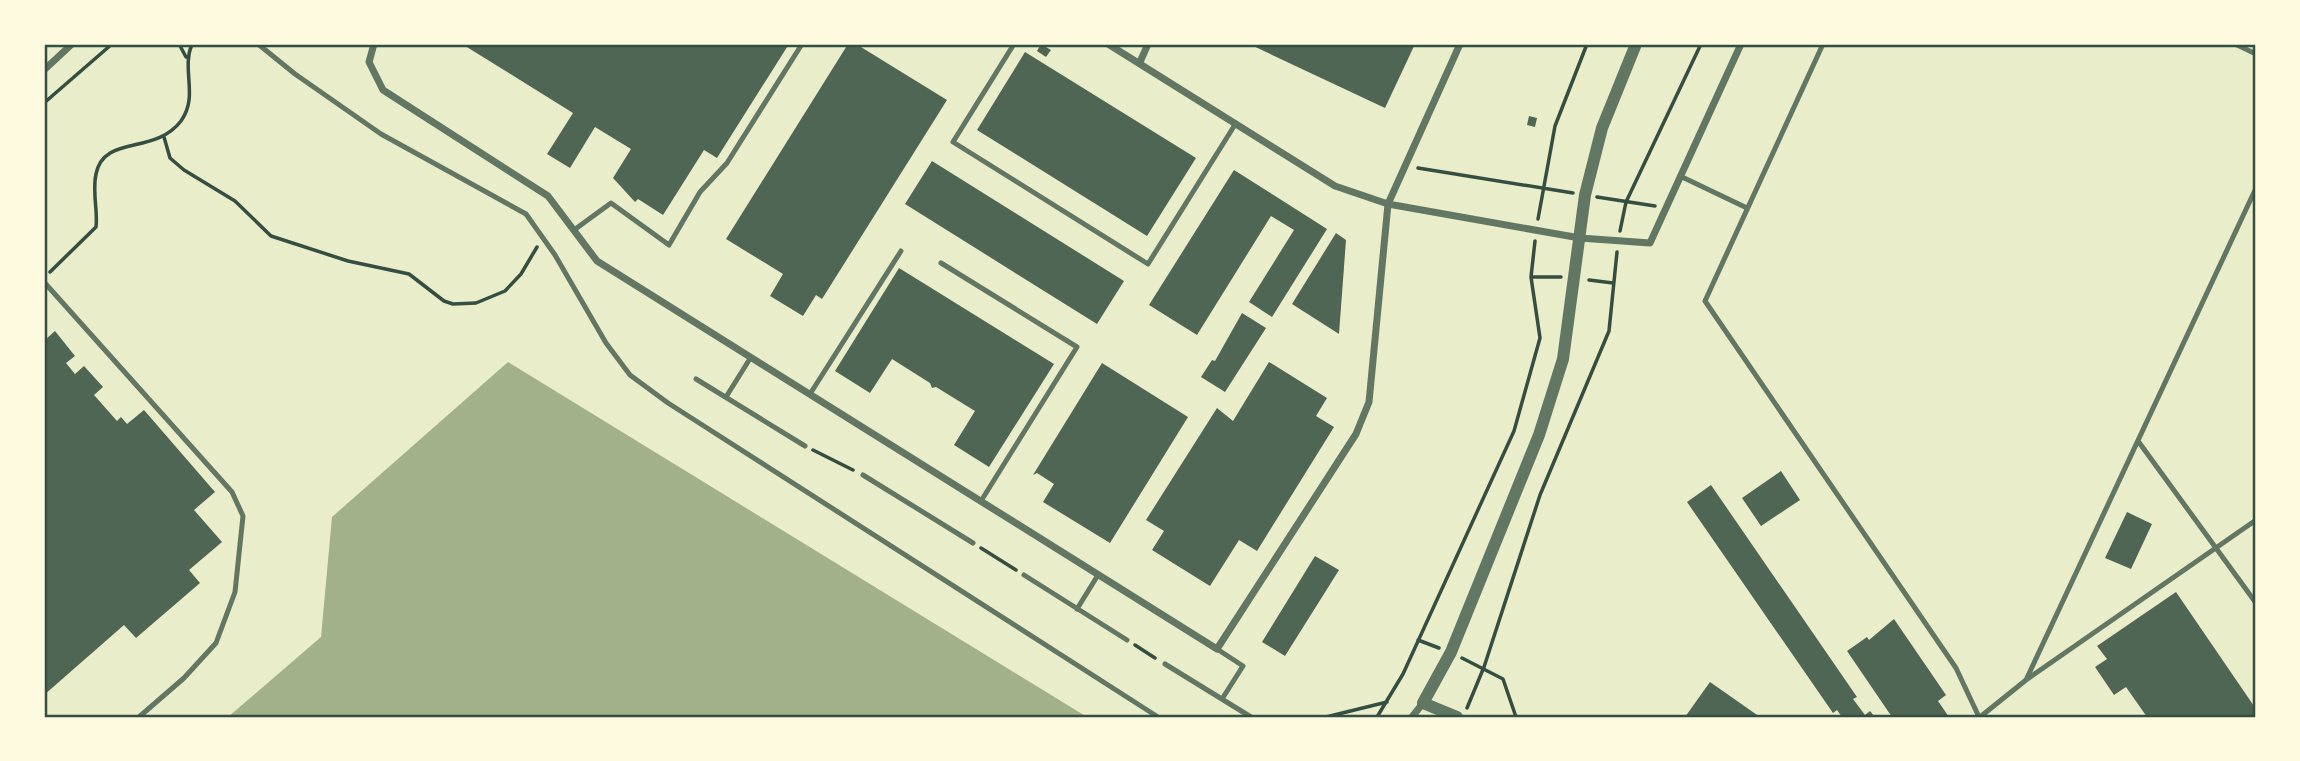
<svg xmlns="http://www.w3.org/2000/svg" width="2300" height="761" font-family="'Varela Round',sans-serif">
  <style>
    .water { fill: #a3b18a }
    .building { fill: #4f6655 }
    .lines { fill: none; stroke-linecap: round; stroke-linejoin: round }
    .path { stroke: #344e41; stroke-width: 3.5 }
    .service { stroke: #617663; stroke-width: 5 }
    .minor { stroke: #617663; stroke-width: 7 }
    .tertiary { stroke: #617663; stroke-width: 12 }
    .neatline { fill: none; stroke: #344e41; stroke-width: 2.5 }
  </style>
  <rect width="100%" height="100%" fill="#e9edc9"/>
  <!-- water -->
  <path class="water" d="M 508,362 L 1087,717 L 228,717 L 321,637 L 332,517 Z"/>
  <!-- building -->
  <path class="building" d="M 462,44 L 789,44 L 717,158 L 704,150 L 663,215 L 638,199 L 635,202 L 613,178 L 631,149 L 595,127 L 570,168 L 547,154 L 573,113 Z
    M 848,44 L 856,44 L 947,100 L 822,299 L 816,295 L 803,316 L 770,296 L 783,274 L 726,239 Z
    M 1041,44 L 1051,50 L 1046,57 L 1037,51 Z
    M 1249,44 L 1415,44 L 1385,108 Z
    M 1025,52 L 1196,158 L 1147,236 L 977,130 Z
    M 1529,116 L 1537,118 L 1535,127 L 1527,125 Z
    M 932,161 L 1124,281 L 1097,324 L 905,204 Z
    M 1234,170 L 1327,229 L 1272,317 L 1249,302 L 1294,230 L 1271,216 L 1197,335 L 1149,305 Z
    M 1336,233 L 1346,240 L 1339,334 L 1292,304 Z
    M 899,268 L 1054,364 L 989,467 L 954,445 L 975,411 L 936,387 L 932,388 L 930,383 L 892,359 L 870,393 L 835,371 Z
    M 1242,313 L 1266,328 L 1225,392 L 1201,377 L 1212,360 L 1215,361 Z
    M 55,331 L 75,356 L 66,363 L 75,374 L 84,366 L 103,387 L 94,395 L 117,421 L 121,417 L 127,424 L 144,410 L 215,492 L 194,510 L 222,542 L 189,570 L 200,583 L 136,638 L 124,625 L 44,695 L 44,337 L 46,339 Z
    M 1269,362 L 1327,398 L 1316,416 L 1334,427 L 1257,551 L 1239,540 L 1210,586 L 1152,550 L 1164,531 L 1146,520 L 1217,408 L 1233,421 Z
    M 1102,363 L 1188,417 L 1110,543 L 1043,502 L 1054,484 L 1037,473 L 1033,475 Z
    M 1781,471 L 1800,500 L 1761,526 L 1742,498 Z
    M 1711,485 L 1857,697 L 1853,699 L 1865,715 L 1870,711 L 1875,717 L 1842,717 L 1837,710 L 1833,713 L 1687,502 Z
    M 2127,512 L 2152,524 L 2131,569 L 2105,558 Z
    M 1315,556 L 1339,570 L 1285,656 L 1262,642 Z
    M 2176,592 L 2256,709 L 2256,717 L 2147,717 L 2126,687 L 2114,695 L 2095,667 L 2107,659 L 2097,646 Z
    M 1894,619 L 1946,695 L 1938,701 L 1949,717 L 1892,717 L 1847,651 L 1867,637 L 1869,640 Z
    M 1710,682 L 1760,717 L 1685,717 Z"/>
  <g class="lines">
    <!-- path -->
    <path class="path" d="M 179,44 L 186,57
      M 44,103 L 112,44
      M 164,137 L 170,158 L 184,170 L 235,201 L 271,236 L 348,261 L 409,274 L 444,301 L 453,304 L 476,303 L 505,291 L 521,274 L 537,247
      M 1418,168 L 1573,193
      M 1597,197 L 1655,206
      M 1538,219 L 1555,126 L 1587,44
      M 1620,231 L 1626,202 L 1701,44
      M 50,272 L 96,227 C 98,210 92,192 96,174 C 104,134 154,156 181,121 C 199,96 181,70 192,44
      M 1531,277 L 1561,277
      M 1589,280 L 1613,283
      M 813,450 L 853,470
      M 981,548 L 1016,570
      M 1418,640 L 1439,648
      M 1135,645 L 1155,658
      M 1462,658 L 1503,679 L 1516,717
      M 1467,708 L 1484,667 L 1540,495 L 1609,331 L 1617,252
      M 1326,717 L 1387,702
      M 1377,717 L 1403,674 L 1514,431 L 1540,338 L 1531,277 L 1535,241"/>
    <!-- service -->
    <path class="service" d="M 258,44 L 295,74 L 381,134 L 526,214 L 555,255 L 606,343 L 630,375 L 668,403 L 1158,717
      M 1014,44 L 953,142 L 1148,264 L 1236,123
      M 1823,44 L 1705,301 L 1956,668 L 1979,717
      M 2235,44 L 2256,54
      M 1680,176 L 1747,208
      M 574,230 L 611,203 L 669,245 L 700,192 L 727,163 L 802,44
      M 941,263 L 1077,347 L 981,501
      M 44,282 L 232,492 L 243,516 L 235,592 L 216,643 L 184,678 L 139,717
      M 696,379 L 805,446
      M 810,394 L 901,251
      M 726,397 L 751,357
      M 2138,441 L 2256,603
      M 863,475 L 973,543
      M 1024,575 L 1127,640
      M 1077,609 L 1098,575
      M 1217,649 L 1243,666 L 1222,699
      M 1165,664 L 1251,717
      M 2026,680 L 2256,188
      M 1980,717 L 2026,680 L 2256,520"/>
    <!-- minor -->
    <path class="minor" d="M 374,44 L 369,62 L 383,90 L 548,196 L 597,261 L 1217,649 L 1356,434 L 1369,402 L 1388,204 L 1460,44
      M 1108,44 L 1335,186 L 1388,204 L 1580,238 L 1650,243 L 1741,44
      M 1140,62 L 1148,44
      M 44,70 L 72,44
      M 1412,717 L 1423,703"/>
    <!-- tertiary -->
    <path class="tertiary" d="M 1457,717 L 1423,703 L 1451,652 L 1539,435 L 1563,359 L 1585,195 L 1602,128 L 1636,44"/>
  </g>
  <!-- border -->
  <rect width="2300" height="761" fill="none" stroke="#fefae0" stroke-width="91"/>
  <rect x="46" y="46" width="2208" height="670" class="neatline"/>
</svg>
